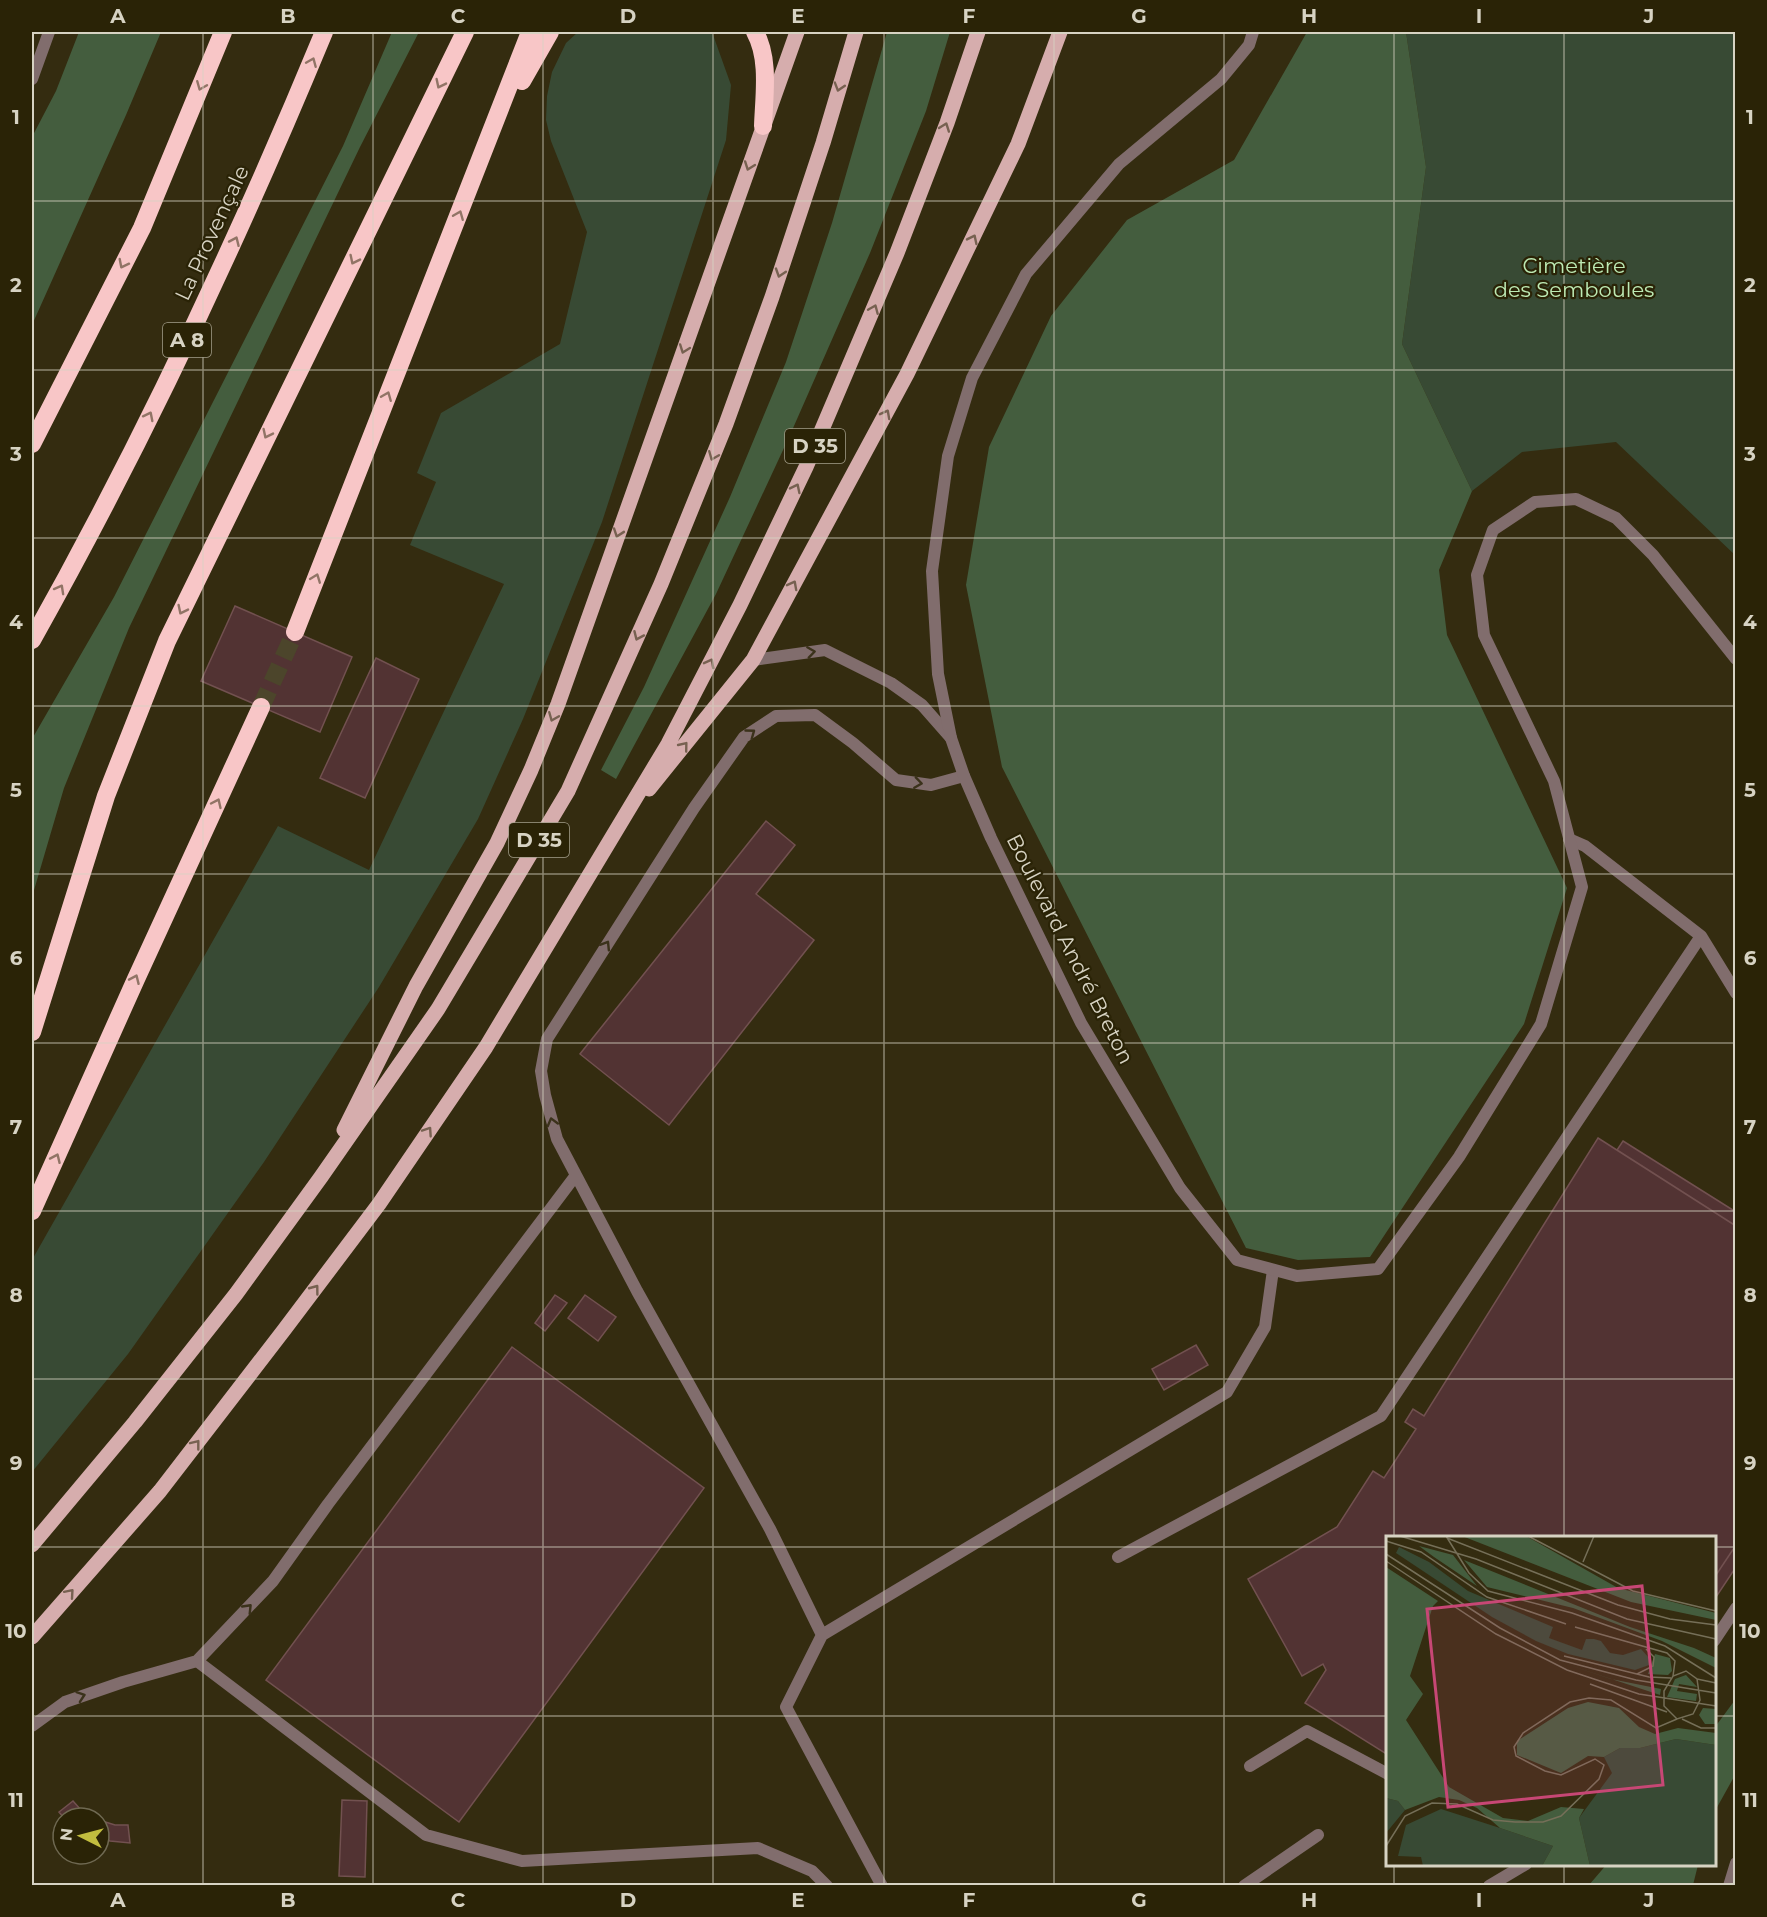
<svg xmlns="http://www.w3.org/2000/svg" width="1767" height="1917" font-family="Montserrat,sans-serif">
  <style>
    .green { fill: #384a34 }
    .forest { fill: #445d3e }
    .building { fill: #523333; stroke: #725150; stroke-width: 1.5 }
    .lines { fill: none; stroke-linecap: round; stroke-linejoin: round }
    .motorway-tunnel { stroke: #4c452b; stroke-width: 18; stroke-dasharray: 18 9; stroke-linecap: butt }
    .service { stroke: #816d6d; stroke-width: 12 }
    .minor { stroke: #816d6d; stroke-width: 12 }
    .tertiary { stroke: #816d6d; stroke-width: 12 }
    .primary { stroke: #d6adad; stroke-width: 15 }
    .motorway { stroke: #f8c6c7; stroke-width: 18 }
    .oneway { stroke: #917466 }
    .oneway2 { stroke: #776151 }
    .oneway3 { stroke: #3b321b }
    .grid { fill: none; stroke: #d7d3c3; stroke-width: 1.5; stroke-opacity: 0.55 }
    .labels { text-anchor: middle; stroke-width: 4.5; stroke-linejoin: round; paint-order: stroke }
    .shield { fill: #2a2306; stroke: #a39e8a; stroke-width: 1.5 }
    .shield-label { font-size: 20px; font-weight: bold; fill: #d7d3c3 }
    .street-label { font-size: 21px; fill: #d7d3c3; stroke: #2a2306 }
    .park-label { font-size: 21px; fill: #bdeab4; stroke: #2a2306 }
    .inset-road { fill: none; stroke: #756f58; stroke-width: 1.5 }
    .view { fill: #c74775; fill-opacity: 0.15; stroke: #c74775; stroke-width: 3 }
    .inset-edge { fill: none; stroke: #d7d3c3; stroke-width: 3 }
    .neatline { fill: none; stroke: #d7d3c3; stroke-width: 2 }
    .grid-label { font-size: 20px; text-anchor: middle; font-weight: bold; fill: #d7d3c3 }
  </style>
  <rect width="100%" height="100%" fill="#342c10"/>
  <!-- green -->
  <path class="green" d="M 578,32 L 712,32 L 731,85 L 726,140 L 602,522 L 523,719 L 478,819 L 379,987 L 264,1162 L 128,1354 L 32,1472 L 32,1260 L 278,826 L 369,870 L 504,584 L 410,545 L 436,482 L 417,473 L 441,413 L 560,344 L 587,232 L 551,141 L 546,120 L 547,96 L 552,72 L 566,43 Z
    M 1406,32 L 1735,32 L 1735,555 L 1616,442 L 1522,452 L 1472,491 L 1402,344 L 1426,167 Z"/>
  <!-- forest -->
  <path class="forest" d="M 79,32 L 161,32 L 126,115 L 32,325 L 32,137 L 56,91 Z
    M 392,32 L 419,32 L 360,147 L 129,628 L 64,788 L 32,897 L 32,739 L 114,597 L 343,146 Z
    M 887,32 L 950,32 L 926,111 L 870,253 L 790,435 L 716,594 L 616,779 L 601,770 L 644,687 L 730,497 L 786,362 L 832,223 Z
    M 1307,32 L 1406,32 L 1426,167 L 1402,344 L 1472,491 L 1439,570 L 1447,635 L 1567,888 L 1524,1024 L 1370,1257 L 1298,1260 L 1246,1248 L 1002,767 L 966,585 L 989,447 L 1051,316 L 1127,220 L 1234,160 Z
    M 1735,1700 L 1735,1775 L 1715,1811 L 1715,1727 Z
    M 1607,1864 L 1698,1864 L 1698,1865 L 1693,1885 L 1589,1885 Z"/>
  <!-- building -->
  <path class="building" d="M 235,606 L 352,657 L 320,732 L 201,681 Z
    M 376,658 L 419,679 L 365,798 L 320,778 Z
    M 766,821 L 795,845 L 756,894 L 814,940 L 669,1125 L 580,1054 Z
    M 1598,1138 L 1736,1226 L 1736,1545 L 1714,1578 L 1714,1538 L 1388,1538 L 1388,1755 L 1305,1703 L 1326,1670 L 1323,1664 L 1302,1676 L 1248,1579 L 1337,1527 L 1373,1471 L 1384,1478 L 1416,1429 L 1405,1422 L 1413,1409 L 1424,1416 Z
    M 1623,1141 L 1736,1212 L 1736,1226 L 1617,1150 Z
    M 555,1295 L 567,1303 L 545,1331 L 535,1323 Z
    M 585,1295 L 616,1317 L 598,1341 L 568,1318 Z
    M 1196,1345 L 1208,1365 L 1164,1390 L 1152,1369 Z
    M 512,1347 L 704,1488 L 459,1822 L 266,1680 Z
    M 1736,1545 L 1736,1567 L 1714,1600 L 1714,1578 Z
    M 342,1800 L 367,1801 L 365,1877 L 339,1876 Z
    M 73,1801 L 81,1810 L 95,1818 L 64,1818 L 59,1812 Z
    M 99,1820 L 115,1825 L 128,1825 L 130,1843 L 110,1841 L 99,1837 Z"/>
  <g class="lines">
    <!-- motorway-tunnel -->
    <path class="motorway-tunnel" d="M 261,707 L 295,632"/>
    <!-- service -->
    <path class="service" d="M 753,660 L 825,650 L 891,683 L 922,705 L 951,738
      M 1569,839 L 1585,846 L 1701,936 L 1736,993
      M 1118,1557 L 1381,1416 L 1701,936
      M 822,1635 L 770,1529 L 637,1291 L 557,1139 L 545,1095 L 541,1071 L 547,1039 L 694,808 L 744,737 L 776,716 L 815,715 L 853,743 L 896,780 L 931,785 L 964,776
      M 1714,1641 L 1736,1608
      M 197,1661 L 426,1835 L 522,1861 L 758,1848 L 812,1871 L 827,1886
      M 32,1726 L 65,1702 L 123,1682 L 197,1661 L 273,1581 L 328,1504 L 576,1175
      M 1250,1766 L 1307,1731 L 1388,1774
      M 882,1886 L 786,1707 L 822,1635 L 1227,1392 L 1265,1327 L 1273,1270
      M 1244,1886 L 1318,1835
      M 1489,1886 L 1526,1864"/>
    <!-- minor -->
    <path class="minor" d="M 1253,32 L 1249,45 L 1221,79 L 1119,164 L 1026,274 L 972,378 L 948,456 L 932,571 L 938,674 L 951,738 L 964,776 L 991,838 L 1081,1023 L 1180,1188 L 1237,1260 L 1297,1276 L 1378,1269 L 1459,1157 L 1541,1024 L 1582,887 L 1554,781 L 1484,635 L 1477,575 L 1493,530 L 1535,502 L 1576,499 L 1616,518 L 1653,555 L 1736,659
      M 1729,1886 L 1736,1863"/>
    <!-- tertiary -->
    <path class="tertiary" d="M 32,79 L 49,32"/>
    <!-- primary -->
    <path class="primary" d="M 649,789 L 753,660 L 907,374 L 1018,144 L 1060,32
      M 344,1130 L 416,986 L 497,843 L 531,770 L 558,704 L 797,32
      M 32,1545 L 135,1422 L 236,1294 L 321,1177 L 438,1009 L 568,791 L 661,584 L 726,424 L 772,297 L 823,143 L 856,32
      M 32,1637 L 160,1491 L 284,1330 L 379,1204 L 486,1047 L 668,744 L 740,605 L 806,467 L 897,253 L 947,123 L 978,32"/>
    <!-- motorway -->
    <path class="motorway" d="M 755,32 C 770,59 764,96 763,126
      M 522,81 L 550,32
      M 32,444 L 142,228 L 223,32
      M 295,632 L 530,32
      M 32,640 C 142,444 238,240 324,32
      M 32,1032 L 106,796 L 167,641 L 465,32
      M 32,1211 L 136,979 L 261,707"/>
  </g>
  <!-- one-way arrows -->
  <defs><path id="oneway-chevron" d="M-2-3.5L2.5 0L-2 3.5" fill="none" stroke-width="1.6" stroke-linecap="round" stroke-linejoin="round" transform="scale(1.5)"/></defs>
  <g class="oneway">
    <use href="#oneway-chevron" transform="translate(312 62) rotate(-67)"/>
    <use href="#oneway-chevron" transform="translate(440 84) rotate(116)"/>
    <use href="#oneway-chevron" transform="translate(201 86) rotate(112)"/>
    <use href="#oneway-chevron" transform="translate(459 215) rotate(-68)"/>
    <use href="#oneway-chevron" transform="translate(235 241) rotate(-66)"/>
    <use href="#oneway-chevron" transform="translate(354 260) rotate(116)"/>
    <use href="#oneway-chevron" transform="translate(123 264) rotate(117)"/>
    <use href="#oneway-chevron" transform="translate(387 396) rotate(-68)"/>
    <use href="#oneway-chevron" transform="translate(149 416) rotate(-63)"/>
    <use href="#oneway-chevron" transform="translate(267 434) rotate(116)"/>
    <use href="#oneway-chevron" transform="translate(316 578) rotate(-69)"/>
    <use href="#oneway-chevron" transform="translate(60 589) rotate(-61)"/>
    <use href="#oneway-chevron" transform="translate(182 610) rotate(116)"/>
    <use href="#oneway-chevron" transform="translate(217 803) rotate(-65)"/>
    <use href="#oneway-chevron" transform="translate(135 979) rotate(-66)"/>
    <use href="#oneway-chevron" transform="translate(56 1158) rotate(-66)"/>
  </g>
  <g class="oneway2">
    <use href="#oneway-chevron" transform="translate(839 87) rotate(107)"/>
    <use href="#oneway-chevron" transform="translate(945 127) rotate(-70)"/>
    <use href="#oneway-chevron" transform="translate(749 166) rotate(110)"/>
    <use href="#oneway-chevron" transform="translate(973 239) rotate(-64)"/>
    <use href="#oneway-chevron" transform="translate(780 273) rotate(108)"/>
    <use href="#oneway-chevron" transform="translate(874 309) rotate(-67)"/>
    <use href="#oneway-chevron" transform="translate(684 349) rotate(110)"/>
    <use href="#oneway-chevron" transform="translate(886 414) rotate(-62)"/>
    <use href="#oneway-chevron" transform="translate(713 456) rotate(112)"/>
    <use href="#oneway-chevron" transform="translate(796 488) rotate(-64)"/>
    <use href="#oneway-chevron" transform="translate(618 533) rotate(109)"/>
    <use href="#oneway-chevron" transform="translate(793 585) rotate(-62)"/>
    <use href="#oneway-chevron" transform="translate(638 636) rotate(114)"/>
    <use href="#oneway-chevron" transform="translate(710 663) rotate(-62)"/>
    <use href="#oneway-chevron" transform="translate(553 717) rotate(112)"/>
    <use href="#oneway-chevron" transform="translate(684 746) rotate(-51)"/>
    <use href="#oneway-chevron" transform="translate(428 1131) rotate(-56)"/>
    <use href="#oneway-chevron" transform="translate(315 1289) rotate(-53)"/>
    <use href="#oneway-chevron" transform="translate(196 1444) rotate(-52)"/>
    <use href="#oneway-chevron" transform="translate(70 1593) rotate(-49)"/>
  </g>
  <g class="oneway3">
    <use href="#oneway-chevron" transform="translate(811 652) rotate(-8)"/>
    <use href="#oneway-chevron" transform="translate(751 733) rotate(-36)"/>
    <use href="#oneway-chevron" transform="translate(918 783) rotate(8)"/>
    <use href="#oneway-chevron" transform="translate(606 945) rotate(-58)"/>
    <use href="#oneway-chevron" transform="translate(552 1122) rotate(-105)"/>
    <use href="#oneway-chevron" transform="translate(248 1608) rotate(-46)"/>
    <use href="#oneway-chevron" transform="translate(81 1696) rotate(-19)"/>
  </g>
  <!-- grid -->
  <path class="grid" d="M 203,32 L 203,1886M 373,32 L 373,1886M 543,32 L 543,1886M 713,32 L 713,1886M 884,32 L 884,1886M 1054,32 L 1054,1886M 1224,32 L 1224,1886M 1394,32 L 1394,1538M 1564,32 L 1564,1538M 32,201 L 1736,201M 32,370 L 1736,370M 32,538 L 1736,538M 32,706 L 1736,706M 32,874 L 1736,874M 32,1043 L 1736,1043M 32,1211 L 1736,1211M 32,1379 L 1736,1379M 32,1547 L 1388,1547M 1714,1547 L 1736,1547M 32,1716 L 1388,1716M 1714,1716 L 1736,1716M 1394,1864 L 1394,1886M 1564,1864 L 1564,1886"/>
  <g class="labels">
    <!-- shield labels -->
    <g class="shield">
      <rect x="163" y="323" width="48" height="34" rx="4.5"/>
      <rect x="785" y="429" width="60" height="34" rx="4.5"/>
      <rect x="509" y="823" width="60" height="34" rx="4.5"/>
    </g>
    <g class="shield-label">
      <text x="187" y="347">A 8</text>
      <text x="815" y="453">D 35</text>
      <text x="539" y="847">D 35</text>
    </g>
    <!-- street labels -->
    <g class="street-label">
      <text transform="translate(212 233) rotate(-65)" y="7">La Provençale</text>
      <text transform="translate(1070 949) rotate(63)" y="7">Boulevard André Breton</text>
    </g>
    <!-- park labels -->
    <g class="park-label">
      <text x="1574" y="273">Cimetière<tspan x="1574" dy="24">des Semboules</tspan></text>
    </g>
  </g>
  <!-- overview -->
  <g transform="translate(1386 1536)">
    <rect width="330" height="330" fill="#342c10"/>
    <path d="M 13,11 L 43,26 L 82,55 L 167,91 L 163,102 L 196,114 L 200,103 L 208,103 L 215,105 L 224,117 L 237,119 L 255,113 L 264,123 L 263,129 L 249,134 L 182,118 L 150,105 L 106,81 L 10,17 ZM 290,203 L 330,209 L 330,330 L 204,330 L 193,282 L 226,237 L 218,221 L 234,212 L 254,212 ZM 0,262 L 12,265 L 19,274 L 0,297 ZM 55,273 L 114,292 L 167,310 L 156,330 L 37,330 L 35,321 L 12,320 L 20,289 Z" fill="#384a34"/>
    <path d="M 76,0 L 140,0 L 232,52 L 330,77 L 330,84 L 245,66 ZM 33,10 L 67,19 L 91,50 L 48,21 ZM 78,24 L 244,91 L 308,112 L 330,122 L 330,132 L 276,105 L 187,72 L 101,51 ZM 0,31 L 52,65 L 47,70 L 24,140 L 37,158 L 20,184 L 63,251 L 117,282 L 142,285 L 175,271 L 198,273 L 193,282 L 204,330 L 156,330 L 167,310 L 114,292 L 91,272 L 73,264 L 53,261 L 19,274 L 12,265 L 0,262 ZM 269,118 L 284,122 L 286,135 L 282,139 L 262,138 ZM 177,127 L 225,143 L 275,153 L 274,159 ZM 300,139 L 311,151 L 293,148 L 291,155 L 311,158 L 310,165 L 281,161 L 289,143 ZM 202,166 L 233,172 L 253,191 L 269,198 L 292,192 L 330,197 L 330,209 L 290,203 L 254,212 L 234,212 L 218,221 L 202,220 L 175,237 L 131,219 L 131,205 L 182,172 ZM 317,172 L 330,173 L 330,188 L 319,188 L 313,179 Z" fill="#445d3e"/>
    <path class="inset-road" d="M 14,0 L 90,23 L 241,83 L 330,103M 60,0 L 83,37 L 102,55 L 186,77 L 279,110 L 330,142M 142,0 L 247,55 L 330,75M 61,2 L 232,69 L 284,83 L 330,89M 0,5 L 35,16 L 101,61 L 180,88M 0,18 L 114,92 L 174,124 L 250,144 L 330,157M 0,25 L 110,98 L 181,134 L 253,158 L 330,170M 197,26 L 208,0M 189,91 L 281,117 L 289,125 L 287,140M 178,120 L 263,141 L 285,142M 300,135 L 311,143 L 314,164 L 307,178 L 291,183 L 278,170 L 278,155 L 287,140 ZM 251,138 L 267,130 L 268,121 L 260,113M 311,143 L 330,147M 204,148 L 281,176M 296,183 L 315,192 L 330,192M 0,310 L 19,280 L 46,267 L 71,268 L 107,284 L 129,286 L 157,286 L 175,280 L 213,243 L 218,229 L 209,223 L 175,239 L 159,235 L 130,220 L 128,211 L 137,197 L 184,166 L 203,162 L 225,164 L 270,192 L 291,183"/>
    <path class="view" d="M 256,50 L 277,249 L 62,271 L 41,73 Z"/>
    <rect width="330" height="330" class="inset-edge"/>
  </g>
  <!-- border -->
  <rect width="1767" height="1917" fill="none" stroke="#2a2306" stroke-width="66"/>
  <!-- north arrow -->
  <g transform="translate(81 1836) rotate(276)"><circle r="28" fill="#2a2306" stroke="#6f6952" stroke-width="1.5"/>
  <path d="M0-4.5L10 22L0 15L-10 22Z" fill="#c2bd3f"/>
  <text y="-9" font-size="16" font-weight="bold" text-anchor="middle" fill="#d7d3c3">N</text>
  </g>
  <rect x="33" y="33" width="1701" height="1851" class="neatline"/>
  <g class="grid-label">
    <text x="118" y="23">A</text>
    <text x="288" y="23">B</text>
    <text x="458" y="23">C</text>
    <text x="628" y="23">D</text>
    <text x="798" y="23">E</text>
    <text x="969" y="23">F</text>
    <text x="1139" y="23">G</text>
    <text x="1309" y="23">H</text>
    <text x="1479" y="23">I</text>
    <text x="1649" y="23">J</text>
    <text x="16" y="124">1</text>
    <text x="1750" y="124">1</text>
    <text x="16" y="292">2</text>
    <text x="1750" y="292">2</text>
    <text x="16" y="461">3</text>
    <text x="1750" y="461">3</text>
    <text x="16" y="629">4</text>
    <text x="1750" y="629">4</text>
    <text x="16" y="797">5</text>
    <text x="1750" y="797">5</text>
    <text x="16" y="965">6</text>
    <text x="1750" y="965">6</text>
    <text x="16" y="1134">7</text>
    <text x="1750" y="1134">7</text>
    <text x="16" y="1302">8</text>
    <text x="1750" y="1302">8</text>
    <text x="16" y="1470">9</text>
    <text x="1750" y="1470">9</text>
    <text x="16" y="1638">10</text>
    <text x="1750" y="1638">10</text>
    <text x="16" y="1807">11</text>
    <text x="1750" y="1807">11</text>
    <text x="118" y="1907">A</text>
    <text x="288" y="1907">B</text>
    <text x="458" y="1907">C</text>
    <text x="628" y="1907">D</text>
    <text x="798" y="1907">E</text>
    <text x="969" y="1907">F</text>
    <text x="1139" y="1907">G</text>
    <text x="1309" y="1907">H</text>
    <text x="1479" y="1907">I</text>
    <text x="1649" y="1907">J</text>
  </g>
</svg>
